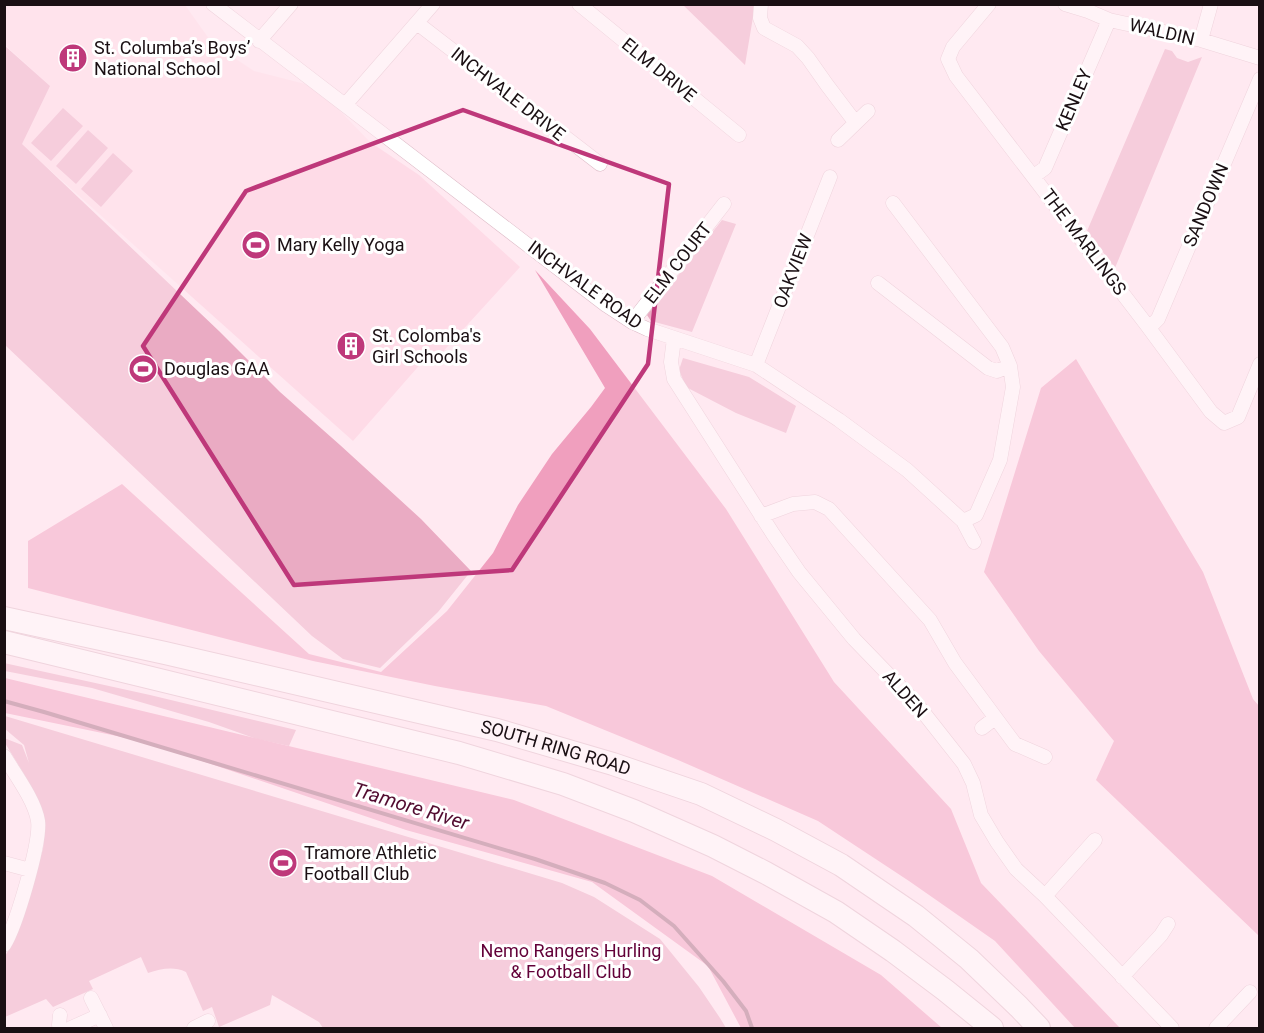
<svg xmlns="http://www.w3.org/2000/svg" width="1264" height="1033" font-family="Roboto,sans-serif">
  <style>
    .built { fill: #fedbe7 }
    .green { fill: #eaabc3 }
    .forest { fill: #f09fbe }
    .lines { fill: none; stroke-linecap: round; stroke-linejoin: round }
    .stream { stroke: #a0667d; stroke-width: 4 }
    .minor-casing { stroke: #ddbbc7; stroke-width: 15 }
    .trunk-casing { stroke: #ddbbc7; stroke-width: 24 }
    .minor { stroke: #fff; stroke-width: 14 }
    .trunk { stroke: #fff; stroke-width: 22 }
    .marked { fill: none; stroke: #be387a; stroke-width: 4.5; stroke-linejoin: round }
    .labels { text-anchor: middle; stroke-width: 6; stroke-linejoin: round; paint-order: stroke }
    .street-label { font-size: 18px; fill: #1a0f13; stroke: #fff }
    .poi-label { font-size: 18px; fill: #1a0f13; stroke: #fff; text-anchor: start }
    .park-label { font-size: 18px; fill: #620038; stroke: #fff }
    .water-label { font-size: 20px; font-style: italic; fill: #520c30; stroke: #fff }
  </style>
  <rect width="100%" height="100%" fill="#ffe9f1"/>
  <!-- built -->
  <path class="built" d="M 5,5 L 185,5 L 212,43 L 254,71 L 317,87 L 370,142 L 419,175 L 520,267 L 438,357 L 431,352 L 353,441 L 21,144 L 50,86 L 5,45 Z"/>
  <!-- green -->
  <path class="green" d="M 683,5 L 755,5 L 745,65 Z
    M 5,46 L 50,86 L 22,144 L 219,331 L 280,392 L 340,445 L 421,519 L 471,571 L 438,612 L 380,668 L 343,659 L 312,636 L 5,345 Z
    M 1165,49 L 1172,51 L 1177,58 L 1188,62 L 1202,57 L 1115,268 L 1087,231 Z
    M 63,108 L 83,126 L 51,161 L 31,143 Z
    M 88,130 L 108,148 L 76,184 L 56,166 Z
    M 113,153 L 133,171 L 101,207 L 81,189 Z
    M 722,220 L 736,224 L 692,332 L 651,321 L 647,315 Z
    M 683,358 L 749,377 L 796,406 L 786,433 L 736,413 L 686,387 L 679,370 Z
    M 4,663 L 150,695 L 296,730 L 289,746 L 257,739 L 209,722 L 92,688 L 5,671 Z
    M 5,716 L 562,883 L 594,897 L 660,939 L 699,987 L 720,1018 L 726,1028 L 323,1028 L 319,1022 L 272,995 L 270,1005 L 219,1027 L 212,1007 L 203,1011 L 186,972 C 173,966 161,969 148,973 L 141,957 L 89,981 L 93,989 L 53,1007 L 46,999 L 5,1017 L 5,956 L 12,945 L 20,924 L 43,849 L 45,827 L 44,819 L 33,792 L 24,774 L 5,743 L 4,738 L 22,745 L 29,763 L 24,745 L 5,729 Z"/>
  <!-- forest -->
  <path class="forest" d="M 535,270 L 590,329 L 726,509 L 834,682 L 951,809 L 981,883 L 1120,1028 L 1075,1028 L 995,941 L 909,881 L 818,821 L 678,760 L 546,706 L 435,686 L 313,661 L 28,588 L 28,541 L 122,484 L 309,654 L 381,672 L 447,611 L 493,553 L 518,505 L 552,454 L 591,407 L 605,388 Z
    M 1076,359 L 1203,572 L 1253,699 L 1259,706 L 1259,936 L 1096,780 L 1114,741 L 1039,651 L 984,572 L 1041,388 Z
    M 5,678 L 514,800 L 712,876 L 881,975 L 942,1028 L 741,1028 L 708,966 L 592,882 L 406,830 L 146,742 L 5,713 Z"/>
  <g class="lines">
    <!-- stream -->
    <path class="stream" d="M 4,701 L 44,712 L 535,859 L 605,883 L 640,900 L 674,926 L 723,981 L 746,1011 L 752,1028"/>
    <!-- minor casing -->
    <g class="minor-casing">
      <path id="minor" d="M 213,4 L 606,305 L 632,322 L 647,329 L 756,365 L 839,420 L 907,470 L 963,521 L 976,515 L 1000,460 L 1013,387 L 1010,366 L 1002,347 L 893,203
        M 579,4 L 739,135
        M 761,4 L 760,18 L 764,28 L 797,46 L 808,58 L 827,85 L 855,122
        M 989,4 L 953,47 L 948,59 L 956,76 L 1146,324 L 1211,412 L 1224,423 L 1238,417 L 1260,364
        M 1065,4 L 1088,11 L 1109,20 L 1201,40 L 1260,58
        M 417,23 L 600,164
        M 1201,40 L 1211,4
        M 259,41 L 291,4
        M 345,105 L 433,4
        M 838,140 L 868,111
        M 1034,176 L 1045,168 L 1109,20
        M 878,283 L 988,368 L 997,371 L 1010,366
        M 632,322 L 724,204
        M 1149,328 L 1158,319 L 1260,79
        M 674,339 L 671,362 L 674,379 L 773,534 L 799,572 L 854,639 L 916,703 L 964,764 L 973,783 L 981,815 L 997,842 L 1016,869 L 1045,896 L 1172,1028
        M 756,365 L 830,177
        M 761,516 L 793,504 L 815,502 L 829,509 L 930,620 L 955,663 L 1015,744 L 1045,757
        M 963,521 L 974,542
        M 982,728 L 995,718
        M 4,756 C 15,774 35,801 38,821 C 41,842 16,926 4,945
        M 4,863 L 30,870
        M 1045,896 L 1095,840
        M 1122,977 L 1161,935 L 1168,924
        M 91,998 L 106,1028
        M 60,1015 L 59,1025 L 61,1028
        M 71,1028 L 100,1015
        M 194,1028 L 208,1021
        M 1216,1028 L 1250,992"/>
    </g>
    <!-- trunk casing -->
    <g class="trunk-casing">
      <g id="trunk">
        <path id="s1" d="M 4,618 L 165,653 L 497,730 L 613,764 L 701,794 L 776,830 L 841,865 L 916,916 L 969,959 L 1019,1007 L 1039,1028"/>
        <path d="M 4,642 L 459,753 L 563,784 L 634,811 L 713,846 L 766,873 L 836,912 L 893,951 L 945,990 L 992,1028"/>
      </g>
    </g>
    <!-- minor -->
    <use href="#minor" class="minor"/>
    <!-- trunk -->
    <use href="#trunk" class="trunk"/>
  </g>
  <!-- marked area -->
  <path d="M0 0H1264V1033H0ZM 463,110 L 669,184 L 648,364 L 512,570 L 294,585 L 143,346 L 246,191 Z" fill="#ffe9f1" fill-opacity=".55" fill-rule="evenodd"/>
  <path class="marked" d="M 463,110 L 669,184 L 648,364 L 512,570 L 294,585 L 143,346 L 246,191 Z"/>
  <!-- icons -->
  <defs>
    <g id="building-disc" transform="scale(1.5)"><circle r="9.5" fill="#be387a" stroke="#fff"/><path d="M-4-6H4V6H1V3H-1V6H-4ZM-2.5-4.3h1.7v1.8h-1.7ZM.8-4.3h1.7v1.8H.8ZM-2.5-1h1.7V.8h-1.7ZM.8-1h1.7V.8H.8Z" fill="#fff"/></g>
    <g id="stadium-disc" transform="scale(1.5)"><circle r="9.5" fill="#be387a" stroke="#fff"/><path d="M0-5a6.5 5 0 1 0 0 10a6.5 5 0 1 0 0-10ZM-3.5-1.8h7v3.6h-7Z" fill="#fff"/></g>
  </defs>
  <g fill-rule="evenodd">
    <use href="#building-disc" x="73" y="58"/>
    <use href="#stadium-disc" x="256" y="245"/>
    <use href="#building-disc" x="351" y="346"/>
    <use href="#stadium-disc" x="143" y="369"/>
    <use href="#stadium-disc" x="283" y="863"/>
  </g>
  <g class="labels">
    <!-- street labels -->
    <g class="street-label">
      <text transform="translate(1162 32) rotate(13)" y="6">WALDIN</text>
      <text transform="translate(659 70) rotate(39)" y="6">ELM DRIVE</text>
      <text transform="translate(508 94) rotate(38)" y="6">INCHVALE DRIVE</text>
      <text transform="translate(1074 100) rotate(-67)" y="6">KENLEY</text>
      <text transform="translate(1206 205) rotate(-67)" y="6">SANDOWN</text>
      <text transform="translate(1084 242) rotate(53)" y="6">THE MARLINGS</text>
      <text transform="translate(678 263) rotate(-52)" y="6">ELM COURT</text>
      <text transform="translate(793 271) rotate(-69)" y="6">OAKVIEW</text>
      <text transform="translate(585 285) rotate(36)" y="6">INCHVALE ROAD</text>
      <text transform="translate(905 694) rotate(48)" y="6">ALDEN</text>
      <text dy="6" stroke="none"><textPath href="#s1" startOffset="567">SOUTH RING ROAD</textPath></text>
    </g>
    <!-- poi labels -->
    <g class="poi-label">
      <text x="94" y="54">St. Columba’s Boys’<tspan x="94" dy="21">National School</tspan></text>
      <text x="277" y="251">Mary Kelly Yoga</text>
      <text x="372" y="342">St. Colomba's<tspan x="372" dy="21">Girl Schools</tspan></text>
      <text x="164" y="375">Douglas GAA</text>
      <text x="304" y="859">Tramore Athletic<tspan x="304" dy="21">Football Club</tspan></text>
    </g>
    <!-- park labels -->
    <g class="park-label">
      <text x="571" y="957">Nemo Rangers Hurling<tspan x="571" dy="21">&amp; Football Club</tspan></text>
    </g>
    <!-- water labels -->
    <g class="water-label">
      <text transform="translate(411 806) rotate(17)" y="7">Tramore River</text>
    </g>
  </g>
  <!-- border -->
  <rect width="1264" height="1033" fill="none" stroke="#1a0f13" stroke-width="12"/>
</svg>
